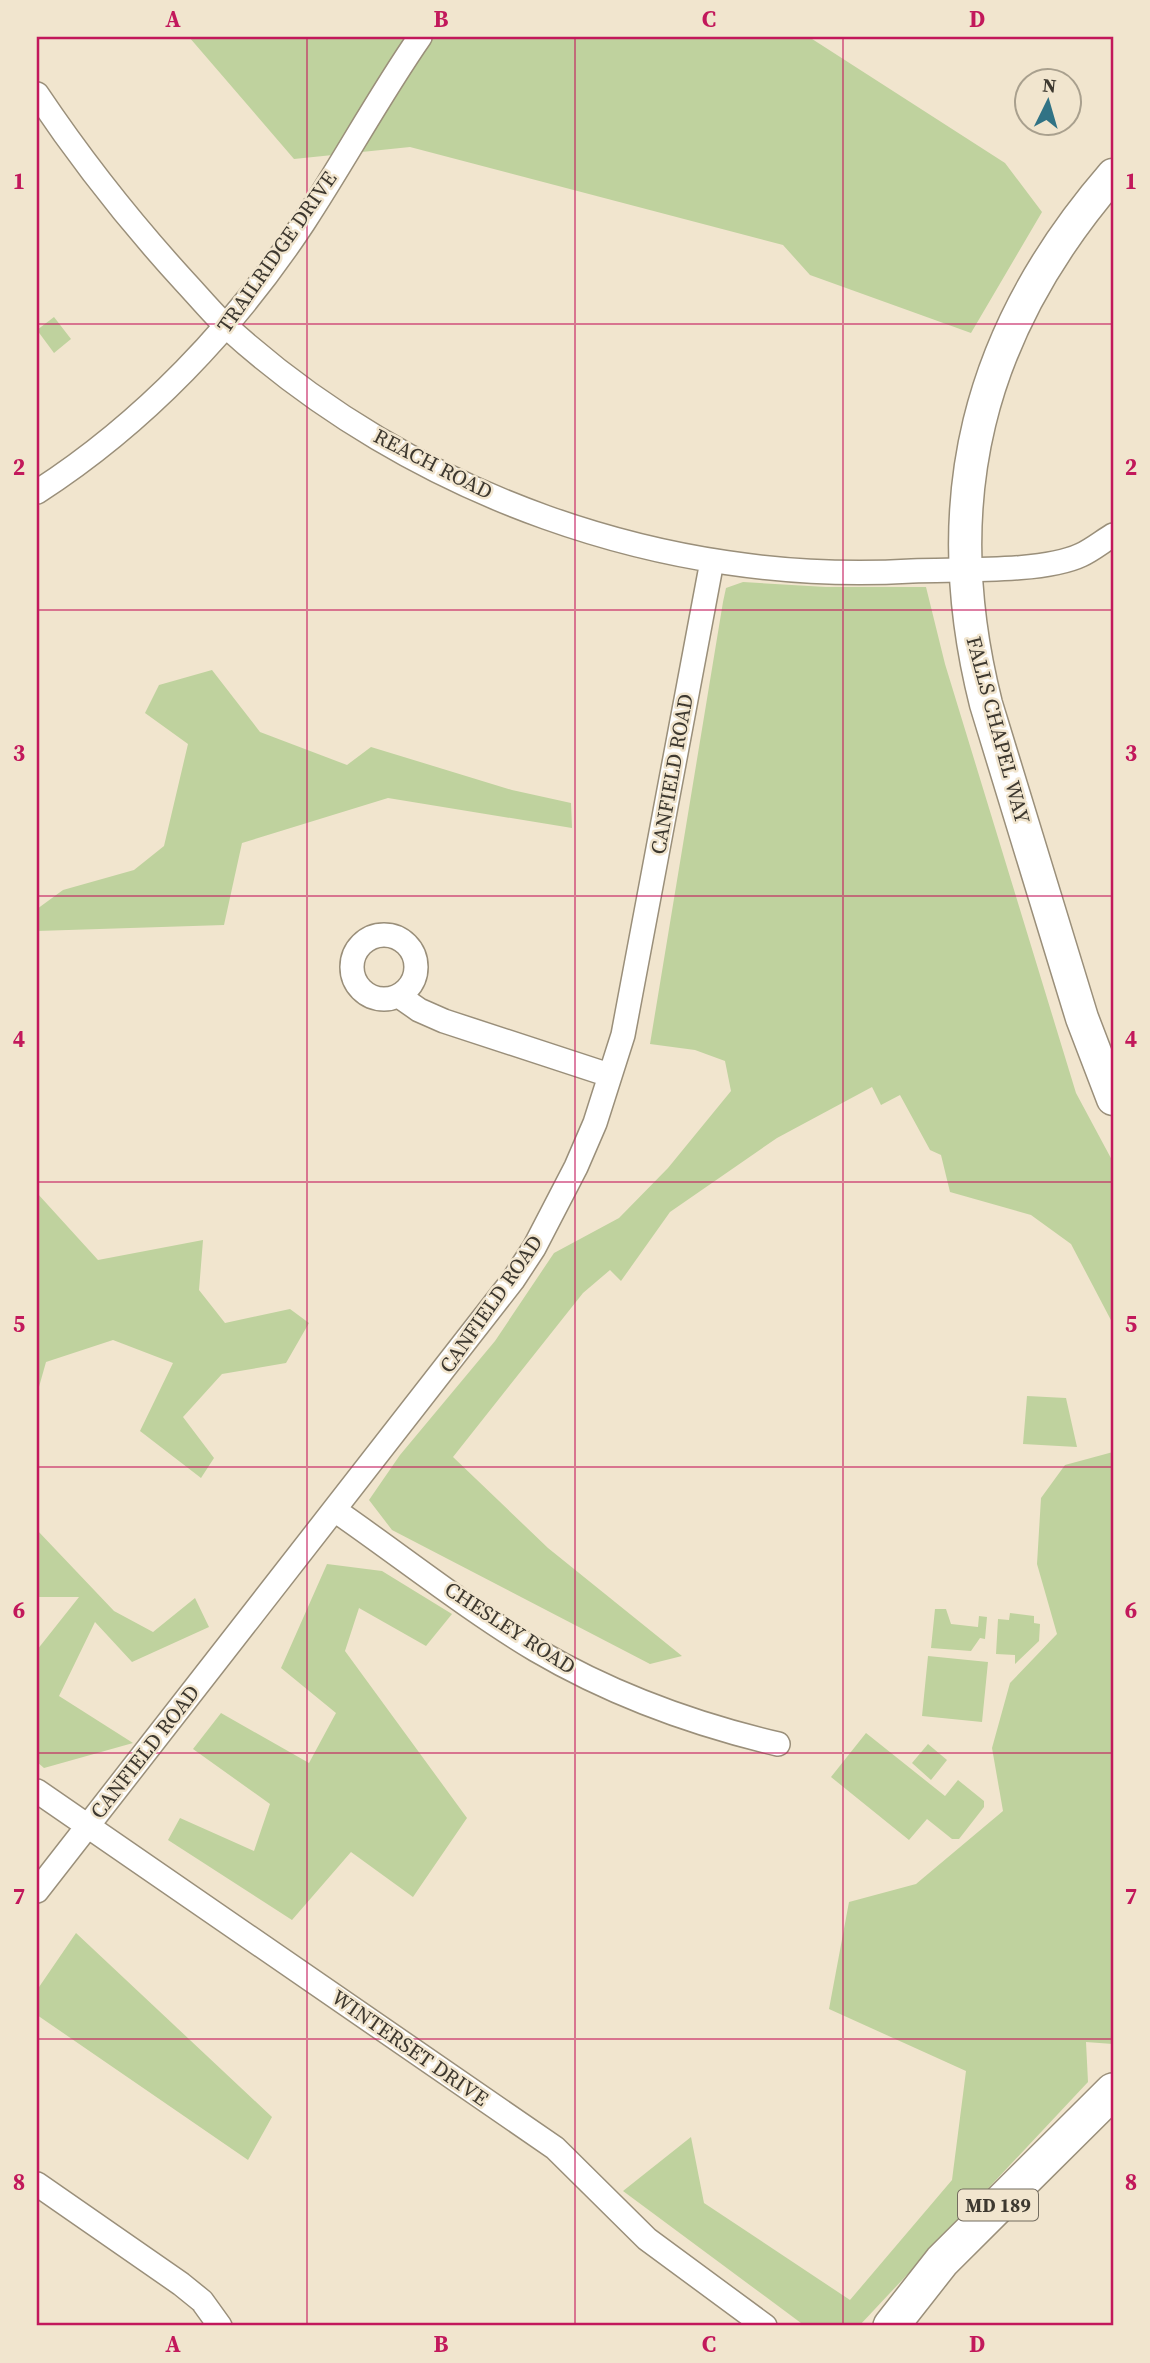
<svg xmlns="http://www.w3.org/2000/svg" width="1150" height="2363" font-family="'Source Serif 4',serif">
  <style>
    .green { fill: #bfd29e }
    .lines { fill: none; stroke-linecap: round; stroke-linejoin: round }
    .street-casing { stroke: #9a8f7a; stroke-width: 26 }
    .secondary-casing { stroke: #9a8f7a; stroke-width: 35 }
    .primary-casing { stroke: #9a8f7a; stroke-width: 38 }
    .street { stroke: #fff; stroke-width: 23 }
    .secondary { stroke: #fff; stroke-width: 32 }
    .primary { stroke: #fff; stroke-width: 35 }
    .grid { fill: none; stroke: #c2185b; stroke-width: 2; stroke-opacity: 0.55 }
    .labels { text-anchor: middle; stroke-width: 5; stroke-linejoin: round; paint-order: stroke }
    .shield { fill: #f1e5ce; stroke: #736c5f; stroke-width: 2 }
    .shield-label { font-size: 19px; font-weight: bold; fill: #3d382f }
    .street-label { font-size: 21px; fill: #3d382f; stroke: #f1e5ce }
    .neatline { fill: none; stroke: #c2185b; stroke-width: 2.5 }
    .grid-label { font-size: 23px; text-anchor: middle; font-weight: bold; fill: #c2185b }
  </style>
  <rect width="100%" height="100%" fill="#f1e5ce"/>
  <!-- green -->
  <path class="green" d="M 189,37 L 809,37 L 1005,163 L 1042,212 L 971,333 L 810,275 L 783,245 L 410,147 L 294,159 Z
    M 54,317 L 71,339 L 54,353 L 37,330 Z
    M 743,582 L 826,587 L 926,587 L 945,664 L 1076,1093 L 1113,1162 L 1113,1324 L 1071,1244 L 1031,1215 L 950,1192 L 941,1155 L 930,1150 L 900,1095 L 881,1105 L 872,1087 L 777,1138 L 670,1212 L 621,1281 L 610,1270 L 583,1293 L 453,1457 L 548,1548 L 682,1656 L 650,1664 L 392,1530 L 369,1500 L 400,1455 L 495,1341 L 554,1253 L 619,1218 L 668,1168 L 731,1091 L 725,1061 L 695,1050 L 650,1044 L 723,602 L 726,588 Z
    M 212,670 L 260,732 L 347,765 L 371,747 L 512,790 L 571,803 L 572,828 L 388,798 L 242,843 L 224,925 L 37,931 L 37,909 L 63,890 L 134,870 L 164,846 L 188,744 L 145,713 L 159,685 Z
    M 37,1193 L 98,1260 L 203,1240 L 199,1290 L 225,1323 L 290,1309 L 309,1323 L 286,1363 L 222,1374 L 183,1417 L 214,1458 L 201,1478 L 140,1431 L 173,1363 L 113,1340 L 46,1362 L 37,1394 Z
    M 1027,1396 L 1066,1398 L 1077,1447 L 1023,1444 Z
    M 1113,1452 L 1113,2044 L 1086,2042 L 1088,2082 L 859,2326 L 805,2326 L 623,2191 L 691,2137 L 704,2203 L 850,2300 L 952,2180 L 966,2071 L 829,2009 L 849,1902 L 916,1884 L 1003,1811 L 992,1748 L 1010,1683 L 1057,1634 L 1037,1564 L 1041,1498 L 1065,1465 Z
    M 37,1530 L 114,1611 L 153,1632 L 195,1598 L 209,1627 L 132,1662 L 95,1622 L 59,1696 L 133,1743 L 44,1768 L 37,1762 L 37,1650 L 79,1597 L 37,1597 Z
    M 327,1564 L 382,1571 L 452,1614 L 426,1646 L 359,1608 L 345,1651 L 467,1818 L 413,1897 L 351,1852 L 292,1920 L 168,1840 L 180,1818 L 254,1851 L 270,1804 L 193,1749 L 221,1713 L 309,1763 L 336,1713 L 281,1668 Z
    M 935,1609 L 946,1609 L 951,1624 L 978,1627 L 979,1616 L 987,1617 L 985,1639 L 980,1638 L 971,1651 L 931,1648 Z
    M 1010,1613 L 1034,1616 L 1034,1623 L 1040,1624 L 1039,1641 L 1015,1664 L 1015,1655 L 996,1654 L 998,1619 L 1009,1620 Z
    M 928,1656 L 988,1662 L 982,1722 L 922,1716 Z
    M 866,1733 L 945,1796 L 958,1780 L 984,1801 L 984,1807 L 959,1839 L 952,1839 L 927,1819 L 909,1840 L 831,1777 Z
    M 928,1744 L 947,1760 L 931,1780 L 912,1763 Z
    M 76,1933 L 272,2117 L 248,2160 L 37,2015 L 37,1990 Z"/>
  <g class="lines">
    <!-- street casing -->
    <g class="street-casing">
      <path id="street" d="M 37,94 C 82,161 130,222 185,282 C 199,297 213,314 228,328 C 411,494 665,586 912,571 C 957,569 1043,573 1081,555 C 1092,550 1103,541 1113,535
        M 37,492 C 144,423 234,328 304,222 C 344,161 379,96 420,37
        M352 967a32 32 0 1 1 64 0a32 32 0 1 1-64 0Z
        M 399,996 L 419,1010 L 444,1021 L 609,1075
        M 336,1511 C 401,1556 469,1610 536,1650 C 611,1694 693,1724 778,1744
        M 37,1791 L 555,2148 L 647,2239 L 765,2326
        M 37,1891 L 513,1280 L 534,1248 L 576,1167 L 595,1123 L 623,1035 L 712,561
        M 37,2184 L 181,2284 L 202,2301 L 220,2326"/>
    </g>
    <!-- secondary casing -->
    <g class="secondary-casing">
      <path id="secondary" d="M 1113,175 C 977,332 935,502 986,704 L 1082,1018 L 1113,1099"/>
    </g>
    <!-- primary casing -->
    <g class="primary-casing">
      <path id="primary" d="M 891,2326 L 942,2261 L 1113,2091"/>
    </g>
    <!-- street -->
    <use href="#street" class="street"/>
    <!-- secondary -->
    <use href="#secondary" class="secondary"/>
    <!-- primary -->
    <use href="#primary" class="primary"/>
  </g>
  <!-- grid -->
  <path class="grid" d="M 307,37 L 307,2326M 575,37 L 575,2326M 843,37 L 843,2326M 37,324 L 1113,324M 37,610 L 1113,610M 37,896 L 1113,896M 37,1182 L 1113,1182M 37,1467 L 1113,1467M 37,1753 L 1113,1753M 37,2039 L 1113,2039"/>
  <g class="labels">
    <!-- shield labels -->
    <rect class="shield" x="958" y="2189.5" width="80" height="31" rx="5"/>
    <g class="shield-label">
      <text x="998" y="2212">MD 189</text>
    </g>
    <!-- street labels -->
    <g class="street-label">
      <text transform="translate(277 252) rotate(-55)" y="7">TRAILRIDGE DRIVE</text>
      <text transform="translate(433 464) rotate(27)" y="7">REACH ROAD</text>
      <text transform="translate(998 730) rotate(75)" y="7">FALLS CHAPEL WAY</text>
      <text transform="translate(672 774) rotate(-80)" y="7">CANFIELD ROAD</text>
      <text transform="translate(491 1304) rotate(-55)" y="7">CANFIELD ROAD</text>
      <text transform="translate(510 1628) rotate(33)" y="7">CHESLEY ROAD</text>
      <text transform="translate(145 1752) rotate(-52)" y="7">CANFIELD ROAD</text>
      <text transform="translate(410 2048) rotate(35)" y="7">WINTERSET DRIVE</text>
    </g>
  </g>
  <!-- border -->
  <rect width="1150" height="2363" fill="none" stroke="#f1e5ce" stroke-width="77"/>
  <!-- north arrow -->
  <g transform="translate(1048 102) rotate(5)"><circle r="33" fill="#f1e5ce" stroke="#a9a08e" stroke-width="2"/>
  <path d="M0-5L12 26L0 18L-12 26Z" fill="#317385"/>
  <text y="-10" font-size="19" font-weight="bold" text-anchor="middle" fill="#3d382f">N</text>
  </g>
  <rect x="38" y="38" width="1074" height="2286" class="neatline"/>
  <g class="grid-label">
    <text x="173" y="27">A</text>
    <text x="441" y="27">B</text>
    <text x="709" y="27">C</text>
    <text x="977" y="27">D</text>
    <text x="19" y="189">1</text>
    <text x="1131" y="189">1</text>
    <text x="19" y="475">2</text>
    <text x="1131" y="475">2</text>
    <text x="19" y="761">3</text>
    <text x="1131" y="761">3</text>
    <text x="19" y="1047">4</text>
    <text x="1131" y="1047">4</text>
    <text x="19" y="1332">5</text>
    <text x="1131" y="1332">5</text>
    <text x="19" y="1618">6</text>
    <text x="1131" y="1618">6</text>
    <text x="19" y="1904">7</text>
    <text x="1131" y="1904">7</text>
    <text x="19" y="2190">8</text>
    <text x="1131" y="2190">8</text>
    <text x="173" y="2352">A</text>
    <text x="441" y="2352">B</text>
    <text x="709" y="2352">C</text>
    <text x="977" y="2352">D</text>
  </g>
</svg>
